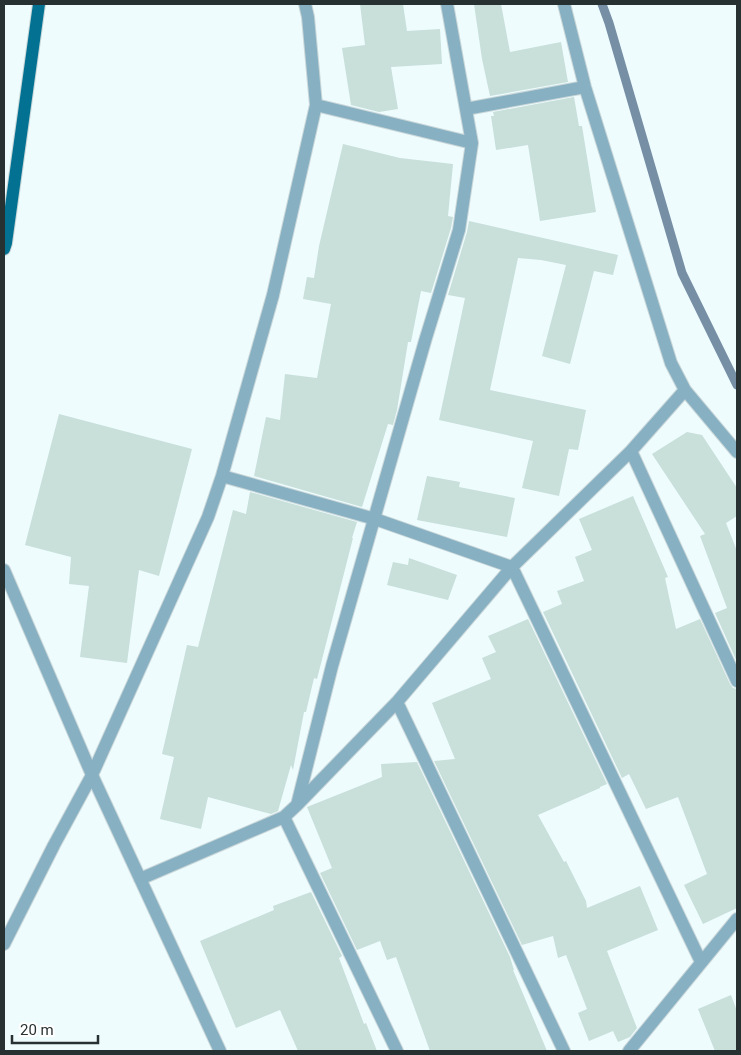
<svg xmlns="http://www.w3.org/2000/svg" width="741" height="1055" font-family="Roboto,sans-serif">
  <style>
    .lines { fill: none; stroke-linecap: round; stroke-linejoin: round }
    .stream { stroke: #778fa5; stroke-width: 9 }
    .building { fill: #c8dfda }
    .minor-casing { stroke: #cad7d9; stroke-width: 14 }
    .major-casing { stroke: #cad7d9; stroke-width: 14 }
    .minor { stroke: #87b0c2; stroke-width: 12 }
    .major { stroke: #037292; stroke-width: 12 }
  </style>
  <rect width="100%" height="100%" fill="#eefcfe"/>
  <g class="lines">
    <!-- stream -->
    <path class="stream" d="M 602,4 L 609,23 L 682,273 L 737,385"/>
  </g>
  <!-- building -->
  <path class="building" d="M 360,4 L 403,4 L 407,31 L 440,29 L 442,64 L 391,67 L 398,109 L 379,112 L 351,105 L 342,48 L 365,45 Z
    M 474,4 L 501,4 L 510,52 L 561,42 L 568,82 L 490,96 L 482,59 Z
    M 574,97 L 579,126 L 582,126 L 596,212 L 540,221 L 528,145 L 496,150 L 491,116 L 494,116 L 493,112 Z
    M 343,144 L 400,158 L 453,164 L 448,216 L 453,217 L 451,228 L 431,293 L 421,291 L 411,342 L 408,342 L 397,410 L 393,425 L 388,424 L 362,507 L 254,476 L 266,417 L 280,420 L 285,374 L 317,378 L 331,304 L 303,299 L 307,277 L 314,278 L 319,246 Z
    M 469,221 L 618,255 L 613,275 L 594,271 L 570,364 L 542,356 L 566,265 L 541,260 L 518,258 L 490,390 L 586,410 L 578,450 L 569,449 L 559,496 L 522,488 L 533,441 L 439,420 L 465,298 L 448,295 L 467,232 Z
    M 59,414 L 192,449 L 159,576 L 139,570 L 127,663 L 80,657 L 89,586 L 69,584 L 71,557 L 25,545 Z
    M 687,432 L 702,435 L 737,488 L 737,516 L 726,523 L 737,551 L 737,662 L 715,613 L 727,608 L 700,536 L 705,534 L 652,454 Z
    M 427,476 L 460,482 L 459,487 L 515,498 L 507,537 L 417,520 Z
    M 250,492 L 357,522 L 352,538 L 353,538 L 317,679 L 314,678 L 306,712 L 304,712 L 293,770 L 291,765 L 278,811 L 271,814 L 208,797 L 201,829 L 160,819 L 174,757 L 162,754 L 187,645 L 198,647 L 233,510 L 246,514 Z
    M 633,496 L 668,577 L 665,578 L 676,629 L 700,619 L 730,684 L 733,688 L 737,689 L 737,908 L 703,924 L 684,885 L 707,874 L 678,797 L 646,809 L 629,774 L 622,778 L 543,612 L 562,604 L 557,591 L 584,581 L 575,557 L 592,550 L 579,519 Z
    M 409,558 L 457,575 L 448,600 L 387,585 L 393,562 L 408,565 Z
    M 528,619 L 607,784 L 600,787 L 600,788 L 538,815 L 564,862 L 566,861 L 586,901 L 587,908 L 640,886 L 658,930 L 607,951 L 637,1028 L 630,1037 L 618,1042 L 613,1031 L 589,1041 L 578,1013 L 587,1009 L 566,955 L 558,958 L 553,936 L 522,945 L 434,761 L 455,759 L 432,703 L 491,679 L 482,658 L 496,652 L 488,636 Z
    M 417,762 L 510,957 L 514,970 L 513,970 L 547,1051 L 430,1051 L 396,957 L 387,960 L 380,941 L 357,950 L 320,873 L 332,868 L 307,807 L 382,777 L 381,764 Z
    M 311,892 L 342,956 L 339,958 L 364,1024 L 366,1023 L 377,1051 L 298,1051 L 280,1010 L 236,1028 L 200,941 L 274,910 L 273,906 Z
    M 731,995 L 737,1011 L 737,1051 L 715,1051 L 698,1009 Z"/>
  <g class="lines">
    <!-- minor casing -->
    <g class="minor-casing">
      <path id="minor" d="M 564,4 L 585,87 L 671,363 L 685,390 L 737,452
        M 316,105 L 472,143
        M 466,109 L 585,87
        M 631,451 L 737,681
        M 222,476 L 375,519 L 512,567 L 701,962
        M 4,570 L 92,775 L 220,1051
        M 397,702 L 564,1051
        M 297,805 L 332,666 L 425,341 L 459,230 L 472,143 L 447,4
        M 284,817 L 397,1051
        M 140,879 L 284,817 L 297,805 L 397,702 L 512,567 L 631,451 L 685,390
        M 4,944 L 54,845 L 92,775 L 208,517 L 222,476 L 273,295 L 316,105 L 308,17 L 305,4
        M 629,1051 L 737,919"/>
    </g>
    <!-- major casing -->
    <g class="major-casing">
      <path id="major" d="M 4,249 L 6,243 L 39,4"/>
    </g>
    <!-- minor -->
    <use href="#minor" class="minor"/>
    <!-- major -->
    <use href="#major" class="major"/>
  </g>
  <!-- border -->
  <rect width="741" height="1055" fill="none" stroke="#283132" stroke-width="10"/>
  <!-- scale -->
  <path d="M12 1035v8h86v-8" fill="none" stroke="#283132" stroke-width="2.5"/>
  <text x="20" y="1035" font-size="15" fill="#283132" stroke="#ffffff" stroke-width="4" paint-order="stroke">20 m</text>
</svg>
